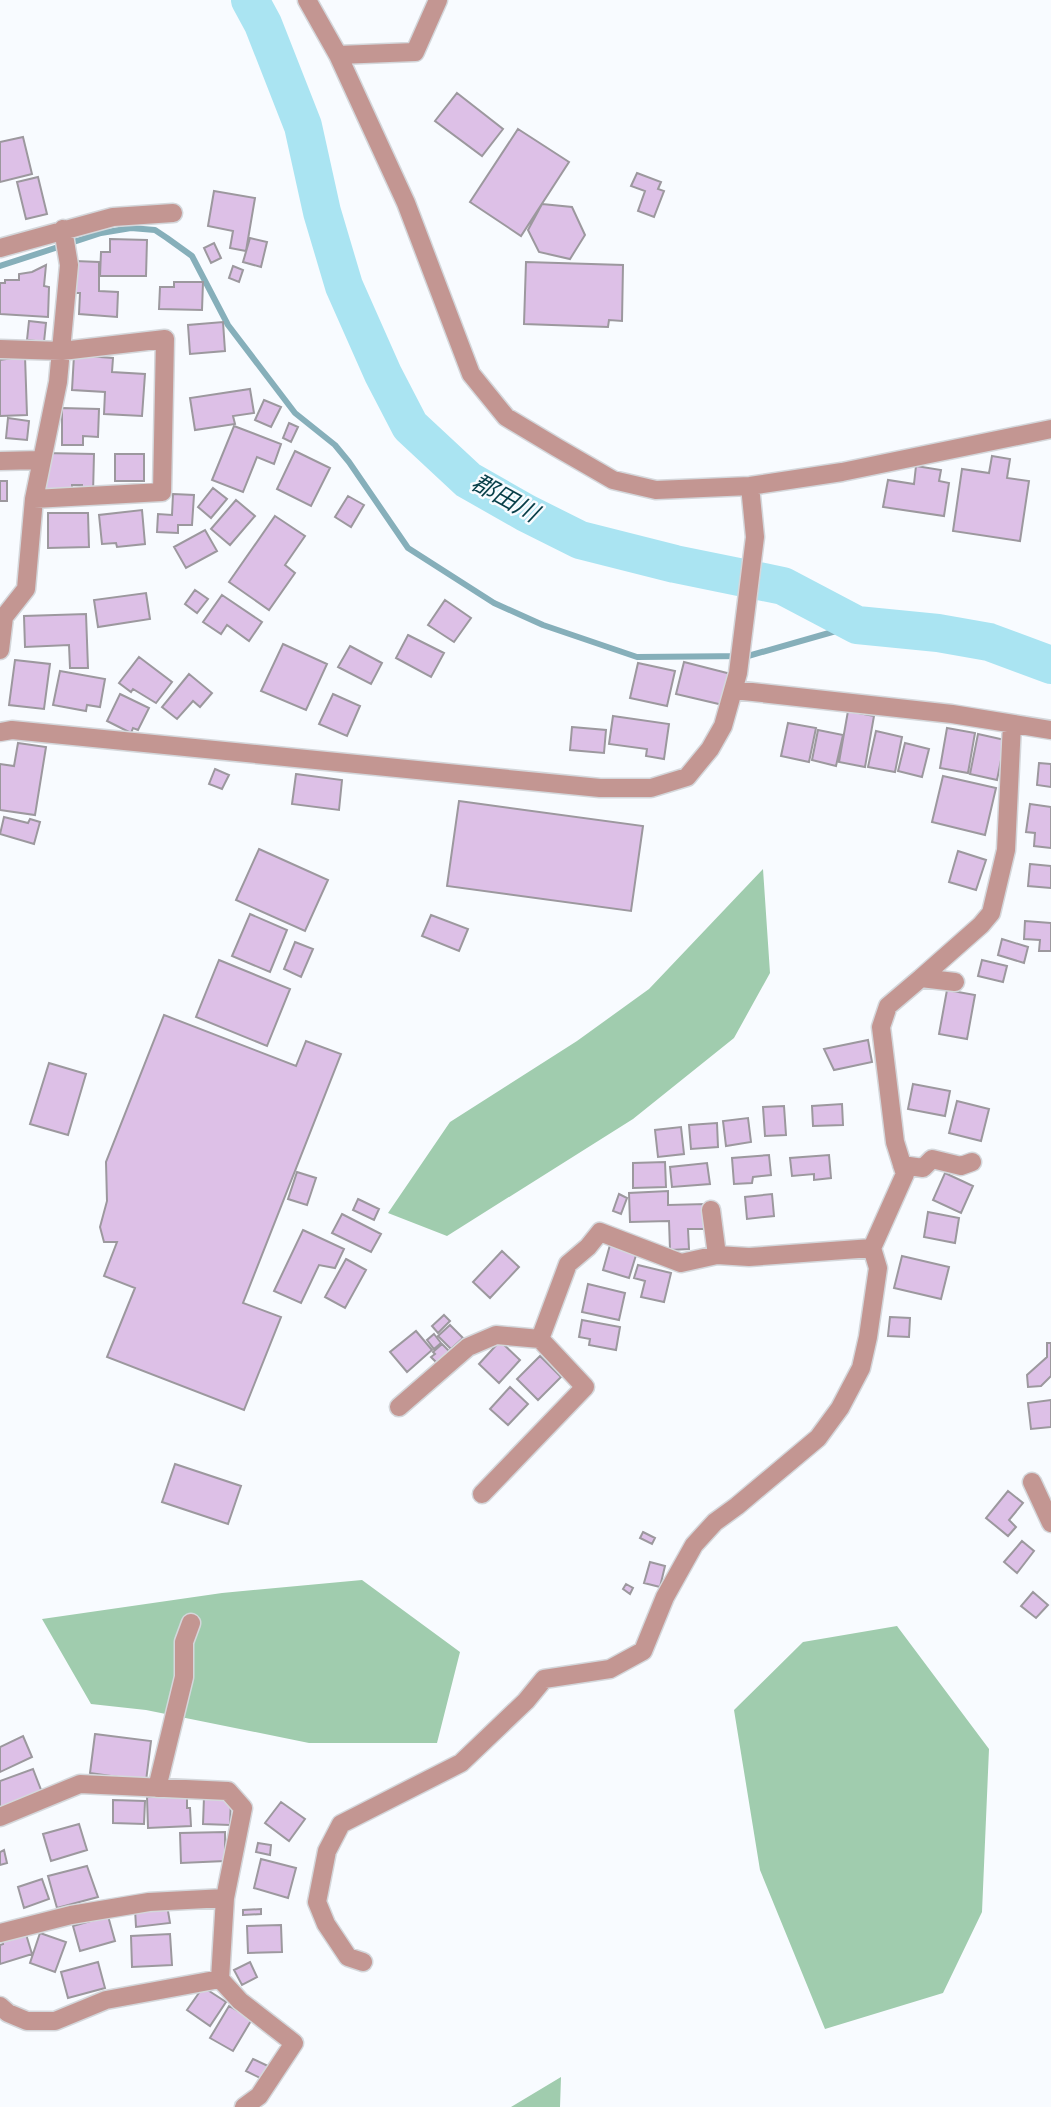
<svg xmlns="http://www.w3.org/2000/svg" width="1051" height="2107" font-family="'Space Grotesk','Noto Sans JP',sans-serif">
  <style>
    .forest { fill: #a0ccae }
    .lines { fill: none; stroke-linecap: round; stroke-linejoin: round }
    .stream { stroke: #86afba; stroke-width: 6 }
    .river { stroke: #aae4f2; stroke-width: 38 }
    .building { fill: #ddc0e7; stroke: #9c989e; stroke-width: 2 }
    .minor-casing { stroke: #d4d7db; stroke-width: 21 }
    .minor { stroke: #c39692; stroke-width: 18 }
    .labels { text-anchor: middle; stroke-width: 5; stroke-linejoin: round; paint-order: stroke }
    .water-label { font-size: 24px; font-style: italic; fill: #073e48; stroke: #f8fbff }
  </style>
  <rect width="100%" height="100%" fill="#f8fbff"/>
  <!-- forest -->
  <path class="forest" d="M 763,869 L 770,973 L 734,1038 L 633,1119 L 447,1236 L 388,1213 L 450,1122 L 577,1041 L 649,989 Z
    M 362,1580 L 460,1652 L 437,1743 L 309,1743 L 146,1710 L 91,1704 L 42,1619 L 222,1593 Z
    M 897,1626 L 989,1749 L 982,1912 L 943,1993 L 825,2029 L 760,1870 L 734,1710 L 803,1642 Z
    M 561,2077 L 560,2107 L 511,2107 Z"/>
  <g class="lines">
    <!-- stream -->
    <path class="stream" d="M 0,266 L 101,233 L 131,228 L 155,230 L 167,238 L 192,256 L 228,325 L 295,413 L 335,445 L 349,462 L 408,548 L 494,603 L 543,625 L 637,657 L 748,656 L 857,625"/>
    <!-- river -->
    <path class="river" d="M 250,0 L 263,24 L 303,126 L 322,212 L 344,286 L 383,374 L 410,426 L 468,480 L 526,513 L 580,540 L 675,564 L 783,586 L 857,625 L 938,633 L 989,642 L 1051,665"/>
  </g>
  <!-- building -->
  <path class="building" d="M 457,93 L 503,129 L 482,156 L 435,121 Z
    M 518,129 L 569,162 L 521,236 L 470,202 Z
    M 23,137 L 32,174 L 0,182 L 0,142 Z
    M 637,173 L 661,182 L 658,189 L 664,191 L 654,217 L 638,211 L 645,191 L 631,186 Z
    M 38,177 L 47,214 L 26,219 L 17,182 Z
    M 214,191 L 255,198 L 246,251 L 230,248 L 233,231 L 208,226 Z
    M 542,204 L 572,207 L 585,235 L 570,259 L 539,252 L 528,230 Z
    M 250,238 L 267,242 L 261,267 L 243,262 Z
    M 110,239 L 147,240 L 146,276 L 100,276 L 101,252 L 110,252 Z
    M 214,243 L 221,258 L 211,263 L 204,248 Z
    M 75,261 L 99,262 L 99,291 L 118,292 L 117,317 L 79,314 L 80,293 L 74,293 Z
    M 526,262 L 623,265 L 622,321 L 609,320 L 608,327 L 524,324 Z
    M 46,265 L 44,286 L 49,287 L 48,317 L 0,314 L 0,283 L 5,283 L 5,280 L 19,280 L 19,274 L 32,272 Z
    M 233,266 L 243,270 L 239,282 L 229,278 Z
    M 174,282 L 203,282 L 202,310 L 159,309 L 160,287 L 174,287 Z
    M 29,321 L 46,323 L 44,342 L 27,340 Z
    M 223,322 L 225,351 L 190,354 L 188,325 Z
    M 74,355 L 113,358 L 112,372 L 145,374 L 142,416 L 104,414 L 105,392 L 72,390 Z
    M 25,356 L 27,415 L 0,416 L 0,360 Z
    M 250,389 L 254,413 L 233,416 L 235,424 L 195,430 L 190,398 Z
    M 264,400 L 281,407 L 271,427 L 255,420 Z
    M 62,408 L 99,409 L 98,437 L 83,436 L 83,445 L 62,445 Z
    M 8,418 L 29,421 L 27,440 L 6,438 Z
    M 289,423 L 298,427 L 291,442 L 283,438 Z
    M 234,426 L 281,444 L 274,464 L 257,457 L 243,492 L 212,480 Z
    M 295,451 L 330,468 L 311,506 L 277,489 Z
    M 44,453 L 94,454 L 93,494 L 82,493 L 82,485 L 72,485 L 72,495 L 42,494 Z
    M 115,454 L 144,454 L 144,481 L 115,481 Z
    M 992,456 L 1010,459 L 1007,478 L 1029,481 L 1020,541 L 953,531 L 962,469 L 989,473 Z
    M 916,466 L 941,470 L 939,481 L 949,483 L 944,516 L 883,507 L 888,480 L 914,484 Z
    M 0,481 L 7,481 L 7,501 L 0,501 Z
    M 213,488 L 227,499 L 211,518 L 198,507 Z
    M 173,494 L 194,495 L 192,525 L 178,525 L 178,533 L 157,532 L 158,514 L 172,515 Z
    M 348,496 L 364,505 L 351,527 L 335,517 Z
    M 236,500 L 255,516 L 230,545 L 211,529 Z
    M 142,510 L 145,544 L 117,547 L 116,543 L 102,544 L 99,515 Z
    M 48,513 L 88,513 L 89,547 L 48,548 Z
    M 275,516 L 305,536 L 285,565 L 295,573 L 269,610 L 229,582 Z
    M 205,530 L 217,551 L 186,568 L 174,547 Z
    M 195,590 L 208,599 L 197,613 L 185,604 Z
    M 146,593 L 150,619 L 98,627 L 94,600 Z
    M 222,595 L 262,622 L 249,641 L 227,625 L 221,634 L 203,622 Z
    M 445,600 L 471,618 L 454,642 L 428,625 Z
    M 86,614 L 88,668 L 70,668 L 69,645 L 25,647 L 24,616 Z
    M 408,635 L 444,653 L 431,677 L 396,658 Z
    M 283,644 L 327,664 L 306,710 L 261,691 Z
    M 350,646 L 382,663 L 371,684 L 338,667 Z
    M 139,657 L 172,682 L 156,703 L 133,689 L 131,692 L 119,683 Z
    M 15,660 L 50,664 L 44,709 L 9,705 Z
    M 684,662 L 731,674 L 723,705 L 676,694 Z
    M 638,663 L 675,671 L 667,706 L 630,698 Z
    M 60,671 L 105,679 L 100,707 L 87,705 L 86,711 L 53,705 Z
    M 189,674 L 212,693 L 200,707 L 193,701 L 177,719 L 162,707 Z
    M 120,694 L 149,708 L 138,730 L 133,728 L 131,733 L 107,721 Z
    M 333,694 L 360,706 L 347,736 L 319,724 Z
    M 848,711 L 874,716 L 865,767 L 839,762 Z
    M 613,716 L 669,724 L 664,759 L 646,756 L 647,749 L 609,744 Z
    M 788,723 L 816,728 L 809,762 L 781,756 Z
    M 572,727 L 606,730 L 604,753 L 570,750 Z
    M 947,728 L 975,733 L 968,773 L 940,768 Z
    M 818,730 L 843,735 L 836,766 L 812,760 Z
    M 876,731 L 902,737 L 895,772 L 868,767 Z
    M 978,734 L 1005,740 L 997,780 L 970,774 Z
    M 18,743 L 46,747 L 35,815 L 0,810 L 0,764 L 14,766 Z
    M 905,743 L 929,749 L 922,777 L 898,771 Z
    M 1039,763 L 1051,764 L 1051,787 L 1037,785 Z
    M 215,769 L 229,775 L 222,789 L 209,784 Z
    M 296,774 L 342,780 L 339,810 L 292,804 Z
    M 943,776 L 996,788 L 985,835 L 932,822 Z
    M 459,801 L 643,826 L 631,911 L 447,886 Z
    M 1030,804 L 1051,807 L 1051,848 L 1034,846 L 1035,833 L 1026,832 Z
    M 4,817 L 28,823 L 30,819 L 40,822 L 34,844 L 0,834 Z
    M 259,849 L 328,880 L 305,931 L 236,900 Z
    M 958,851 L 986,860 L 976,890 L 949,882 Z
    M 1030,864 L 1051,866 L 1051,888 L 1028,886 Z
    M 250,914 L 287,930 L 270,972 L 232,956 Z
    M 431,915 L 468,929 L 459,951 L 422,936 Z
    M 1025,921 L 1051,923 L 1051,951 L 1039,951 L 1040,940 L 1024,939 Z
    M 1002,939 L 1028,947 L 1024,963 L 998,955 Z
    M 295,942 L 313,949 L 301,977 L 284,969 Z
    M 219,960 L 290,989 L 267,1046 L 196,1017 Z
    M 982,960 L 1007,966 L 1003,982 L 978,976 Z
    M 947,990 L 975,995 L 967,1039 L 939,1034 Z
    M 164,1015 L 296,1066 L 306,1041 L 341,1054 L 243,1303 L 281,1317 L 244,1410 L 107,1357 L 135,1288 L 104,1276 L 117,1242 L 104,1242 L 100,1227 L 107,1201 L 106,1162 Z
    M 868,1040 L 872,1062 L 834,1070 L 824,1049 Z
    M 49,1063 L 86,1074 L 68,1135 L 30,1124 Z
    M 913,1084 L 950,1091 L 945,1116 L 908,1109 Z
    M 957,1101 L 989,1109 L 981,1141 L 949,1133 Z
    M 842,1104 L 843,1125 L 813,1126 L 812,1106 Z
    M 784,1106 L 786,1135 L 765,1136 L 763,1107 Z
    M 748,1118 L 751,1142 L 726,1146 L 723,1121 Z
    M 717,1123 L 718,1147 L 691,1149 L 689,1125 Z
    M 681,1127 L 684,1154 L 658,1157 L 655,1130 Z
    M 769,1155 L 771,1175 L 753,1177 L 752,1183 L 734,1184 L 732,1158 Z
    M 829,1155 L 831,1178 L 814,1180 L 814,1174 L 792,1176 L 790,1158 Z
    M 665,1162 L 666,1187 L 633,1188 L 633,1163 Z
    M 707,1163 L 710,1184 L 672,1187 L 670,1167 Z
    M 297,1172 L 316,1178 L 307,1205 L 288,1199 Z
    M 945,1173 L 973,1186 L 961,1213 L 933,1200 Z
    M 668,1191 L 668,1205 L 706,1204 L 707,1229 L 688,1229 L 689,1249 L 670,1250 L 669,1221 L 630,1222 L 629,1193 Z
    M 619,1194 L 627,1198 L 621,1214 L 613,1211 Z
    M 772,1194 L 774,1216 L 747,1219 L 745,1197 Z
    M 358,1199 L 379,1209 L 374,1220 L 353,1210 Z
    M 928,1212 L 959,1218 L 955,1243 L 924,1237 Z
    M 342,1214 L 381,1234 L 371,1252 L 332,1233 Z
    M 303,1230 L 344,1249 L 335,1268 L 319,1265 L 301,1303 L 274,1291 Z
    M 610,1245 L 637,1252 L 629,1278 L 603,1270 Z
    M 502,1251 L 519,1267 L 490,1298 L 473,1282 Z
    M 902,1256 L 949,1267 L 941,1299 L 894,1288 Z
    M 346,1259 L 366,1270 L 345,1308 L 325,1297 Z
    M 638,1265 L 671,1273 L 664,1302 L 641,1297 L 645,1281 L 634,1278 Z
    M 588,1284 L 625,1293 L 619,1320 L 582,1312 Z
    M 444,1315 L 450,1321 L 438,1333 L 432,1326 Z
    M 890,1317 L 910,1318 L 909,1337 L 888,1336 Z
    M 582,1320 L 620,1327 L 616,1350 L 589,1345 L 590,1339 L 579,1337 Z
    M 450,1325 L 463,1338 L 451,1349 L 438,1336 Z
    M 416,1331 L 432,1350 L 407,1372 L 390,1352 Z
    M 434,1334 L 441,1343 L 434,1349 L 427,1340 Z
    M 500,1341 L 520,1360 L 499,1383 L 479,1364 Z
    M 1047,1343 L 1051,1343 L 1051,1376 L 1041,1386 L 1028,1387 L 1027,1375 L 1047,1357 Z
    M 442,1344 L 450,1352 L 438,1364 L 431,1357 L 435,1354 L 433,1352 Z
    M 540,1356 L 561,1377 L 538,1400 L 517,1379 Z
    M 510,1387 L 528,1404 L 508,1425 L 490,1409 Z
    M 1051,1400 L 1051,1427 L 1031,1429 L 1028,1403 Z
    M 175,1464 L 241,1486 L 228,1524 L 162,1502 Z
    M 1008,1491 L 1023,1503 L 1009,1520 L 1016,1527 L 1008,1536 L 986,1518 Z
    M 643,1532 L 655,1538 L 652,1544 L 640,1538 Z
    M 1022,1541 L 1034,1551 L 1017,1573 L 1004,1562 Z
    M 650,1562 L 665,1566 L 660,1587 L 644,1583 Z
    M 626,1584 L 633,1588 L 630,1594 L 623,1589 Z
    M 1033,1592 L 1048,1605 L 1036,1618 L 1021,1606 Z
    M 95,1734 L 151,1741 L 146,1781 L 90,1773 Z
    M 23,1736 L 32,1757 L 0,1772 L 0,1747 Z
    M 33,1769 L 43,1795 L 0,1811 L 0,1781 Z
    M 187,1795 L 187,1808 L 190,1808 L 191,1826 L 148,1828 L 147,1797 Z
    M 204,1797 L 231,1798 L 230,1825 L 203,1824 Z
    M 113,1800 L 145,1801 L 144,1824 L 113,1823 Z
    M 281,1802 L 305,1819 L 289,1841 L 265,1823 Z
    M 79,1824 L 87,1850 L 51,1861 L 43,1834 Z
    M 225,1832 L 225,1861 L 181,1863 L 180,1833 Z
    M 258,1843 L 271,1845 L 270,1855 L 256,1852 Z
    M 4,1850 L 7,1863 L 0,1865 L 0,1852 Z
    M 261,1859 L 296,1868 L 288,1898 L 254,1888 Z
    M 87,1866 L 98,1897 L 57,1908 L 48,1876 Z
    M 42,1879 L 49,1899 L 24,1908 L 18,1887 Z
    M 167,1905 L 170,1923 L 136,1927 L 135,1909 Z
    M 261,1909 L 261,1914 L 243,1915 L 243,1910 Z
    M 108,1916 L 115,1941 L 80,1951 L 73,1926 Z
    M 281,1925 L 282,1952 L 248,1953 L 247,1926 Z
    M 25,1931 L 32,1954 L 0,1964 L 0,1945 L 3,1944 L 2,1938 Z
    M 40,1933 L 66,1942 L 55,1972 L 30,1963 Z
    M 170,1934 L 172,1965 L 132,1967 L 131,1936 Z
    M 98,1962 L 105,1988 L 68,1998 L 61,1972 Z
    M 250,1962 L 257,1977 L 242,1985 L 234,1970 Z
    M 203,1987 L 226,2002 L 210,2026 L 187,2010 Z
    M 229,2006 L 252,2019 L 233,2051 L 210,2038 Z
    M 253,2059 L 268,2066 L 262,2079 L 246,2071 Z"/>
  <g class="lines">
    <!-- minor casing -->
    <g class="minor-casing">
      <path id="minor" d="M 307,0 L 338,55 L 406,203 L 471,374 L 506,417 L 556,447 L 613,480 L 656,490 L 750,486 L 842,472 L 1051,429
        M 338,55 L 415,52 L 438,0
        M 0,248 L 113,217 L 173,213
        M 0,349 L 62,351 L 165,339 L 162,492 L 34,499
        M 0,461 L 41,460
        M 0,650 L 4,617 L 26,589 L 34,499 L 58,382 L 69,265 L 63,229
        M 734,690 L 952,714 L 1051,730
        M 0,732 L 12,730 L 600,788 L 651,788 L 687,777 L 710,749 L 723,726 L 738,673 L 755,537 L 750,486
        M 955,982 L 921,978 L 981,925 L 991,913 L 1006,850 L 1012,724
        M 902,1165 L 923,1168 L 932,1159 L 961,1166 L 972,1162
        M 711,1210 L 717,1255
        M 399,1407 L 468,1347 L 496,1335 L 540,1339
        M 1032,1482 L 1051,1523
        M 482,1494 L 585,1387 L 540,1339 L 568,1264 L 588,1247 L 600,1232 L 681,1263 L 717,1255 L 749,1257 L 872,1248 L 905,1174 L 895,1142 L 881,1027 L 888,1006 L 921,978
        M 157,1788 L 184,1677 L 184,1642 L 191,1623
        M 0,1817 L 80,1784 L 228,1791 L 243,1808 L 225,1898 L 220,1979 L 106,2000 L 55,2021 L 27,2021 L 8,2013 L 0,2006
        M 0,1933 L 71,1915 L 149,1902 L 225,1898
        M 363,1962 L 348,1957 L 326,1924 L 317,1902 L 327,1851 L 341,1824 L 461,1763 L 526,1701 L 544,1679 L 610,1669 L 643,1651 L 665,1597 L 694,1545 L 715,1522 L 737,1506 L 818,1438 L 840,1408 L 861,1368 L 868,1337 L 878,1268 L 872,1248
        M 220,1979 L 240,2001 L 294,2043 L 259,2096 L 244,2107"/>
    </g>
    <!-- minor -->
    <use href="#minor" class="minor"/>
  </g>
  <g class="labels">
    <!-- water labels -->
    <g class="water-label">
      <text transform="translate(505 498) rotate(29)" y="8">郡田川</text>
    </g>
  </g>
</svg>
